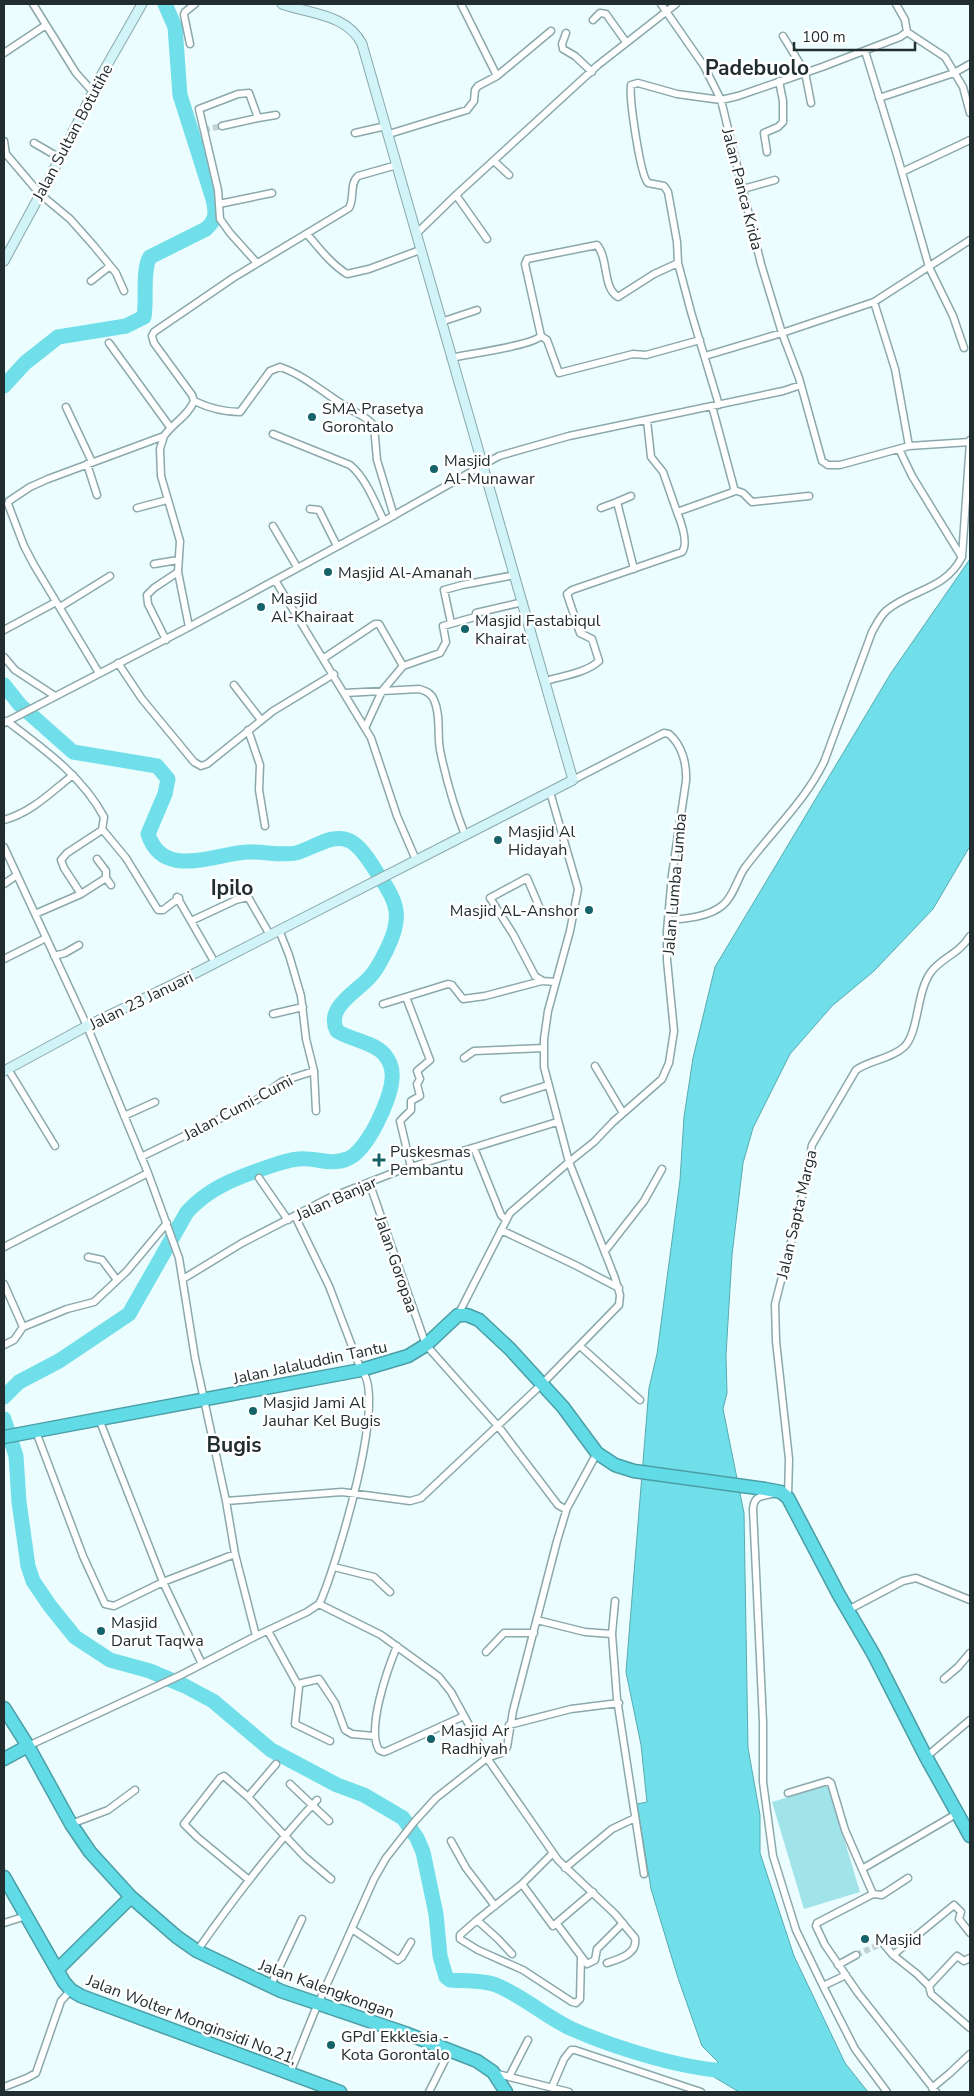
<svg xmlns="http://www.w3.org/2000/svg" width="974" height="2096" font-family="'Nunito Sans',sans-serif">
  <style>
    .green { fill: #a0e3e9 }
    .water { fill: #70dfe9; stroke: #58aab1 }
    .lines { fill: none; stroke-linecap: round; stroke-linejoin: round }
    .river { stroke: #70dfe9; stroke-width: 15 }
    .street-tunnel { stroke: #c3d3d5; stroke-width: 6; stroke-dasharray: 6 3; stroke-linecap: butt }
    .street-casing { stroke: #8ba8ab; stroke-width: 9 }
    .secondary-casing { stroke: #8ba8ab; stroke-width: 11 }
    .highway-casing { stroke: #4b9ea6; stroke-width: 15 }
    .street { stroke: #fff; stroke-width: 6 }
    .secondary { stroke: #d0f4f8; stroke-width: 9 }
    .highway { stroke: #61dbe6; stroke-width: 12 }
    .poi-dot { fill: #146369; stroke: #fff; stroke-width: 2 }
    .labels { text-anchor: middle; stroke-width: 5; stroke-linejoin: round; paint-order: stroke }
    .street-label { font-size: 16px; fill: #212d2e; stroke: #fff }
    .poi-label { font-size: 16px; fill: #212d2e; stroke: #fff; text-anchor: start }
    .district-label { font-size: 21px; font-weight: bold; fill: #212d2e; stroke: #fff }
  </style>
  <rect width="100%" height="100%" fill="#ebfdff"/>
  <!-- green -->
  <path class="green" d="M 828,1785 L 860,1892 L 804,1909 L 772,1802 Z"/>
  <!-- water -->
  <path class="water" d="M 970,559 L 970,846 L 933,909 L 874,971 L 832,1006 L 790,1054 L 753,1128 L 743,1163 L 732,1255 L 726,1355 L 727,1393 L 723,1409 L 744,1513 L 748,1748 L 760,1815 L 760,1853 L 794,1956 L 845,2063 L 868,2092 L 739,2092 L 714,2077 L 714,2066 L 718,2062 L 702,2046 L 678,1978 L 651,1889 L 637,1804 L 647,1802 L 641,1745 L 626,1672 L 649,1388 L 657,1354 L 680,1180 L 684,1117 L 693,1058 L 715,967 L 891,673 Z"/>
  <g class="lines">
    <!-- river -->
    <path class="river" d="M 4,386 L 25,363 L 58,337 L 126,326 L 144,317 C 147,301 142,269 150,257 L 206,229 C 217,219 216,212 213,199 L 180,95 L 175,27 L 165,4
      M 4,685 L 20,705 L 73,752 L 157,766 L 168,779 L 165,794 L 148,834 C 163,880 213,854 247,852 C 263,851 280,856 296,853 C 312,849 333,832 350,841 C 362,847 372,865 379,876 C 399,903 402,919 387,949 C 382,959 377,970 369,978 C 356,992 325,1008 337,1031 C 351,1040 373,1042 384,1054 C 390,1061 393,1070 392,1079 C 391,1099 367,1152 347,1159 C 330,1166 315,1157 298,1159 C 286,1160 274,1165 262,1169 C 233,1179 208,1189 187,1212 L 129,1314 L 59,1361 L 19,1382 L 4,1397
      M 4,1419 L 16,1456 L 19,1502 L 28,1566 L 33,1581 L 50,1606 L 75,1637 L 110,1660 L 150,1671 L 185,1686 L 213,1701 L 271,1750 L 337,1785 L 364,1795 L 403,1818 L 417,1838 L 423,1852 L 436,1914 L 440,1956 L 446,1977 L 450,1980 C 464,1981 483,1980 496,1985 C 524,1996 545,2017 572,2029 C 615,2048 688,2071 734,2071"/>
    <!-- street-tunnel -->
    <path class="street-tunnel" d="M 204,130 L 222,126
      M 856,1955 L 883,1943"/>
    <!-- street casing -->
    <g class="street-casing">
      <path id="street" d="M 33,4 L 76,73 L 93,92
        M 461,4 L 497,76
        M 661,4 L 704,66 L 721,100 L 761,264 L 782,333 L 799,378 L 822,461 L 828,465 L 840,465 L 909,446 L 970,442 L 970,440
        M 593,20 L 600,13 L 606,14 L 626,42
        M 907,32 L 945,57 L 963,87 L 970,113
        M 566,33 L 562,44 L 563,49 L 575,56 L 592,72
        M 783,36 L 805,72 L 811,103
        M 190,44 L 184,15 L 185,12 L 195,4
        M 865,51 L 897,155 L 929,267 L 953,316 L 964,348
        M 4,53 L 46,25
        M 879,98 L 954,73 L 970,64
        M 258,118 L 276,115
        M 222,126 L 258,118 L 249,93 L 238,94 L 199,109 L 218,190 L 220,219 L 230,233 L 257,263
        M 355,133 L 386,126
        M 389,134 L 467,110 L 474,101 L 475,90 L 478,86 L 497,76 L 551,31
        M 4,141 L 6,154 L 40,194 L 70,219 L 94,246 L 116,273 L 124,291
        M 34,143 L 60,158
        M 767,152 L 764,133 L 778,127 L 783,122 L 783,101 L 779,81
        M 494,161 L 509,175
        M 902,172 L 970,140
        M 743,189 L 775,180
        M 456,195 L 487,239
        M 219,204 L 272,193
        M 307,234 C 319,248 331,264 347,274 L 369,269 L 420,250
        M 416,234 L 456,195 L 598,65 L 676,4
        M 91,281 L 110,266
        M 874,302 L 895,369 L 909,446
        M 441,322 L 477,310
        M 541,336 L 547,340 L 559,373 L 633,354 L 646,355 L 700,340
        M 109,343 L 170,427
        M 705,356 L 782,333 L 874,302 L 970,240
        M 451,358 C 468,354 531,346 541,336 L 525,264 L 527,259 L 597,245 C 609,259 602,287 618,297 L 654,274 L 678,263
        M 194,401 C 209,408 224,412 240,412 L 270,371 L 280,367 C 304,375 324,393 345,406 C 355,413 367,416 374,426 L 377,460 L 394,516
        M 719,405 L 691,312 L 678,263 L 677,242 L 668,192 L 664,186 L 648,183 C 640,175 629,98 631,85 L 638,83 L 677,94 L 721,100 L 738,96 L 822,67 L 900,37 L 907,32 L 905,20 L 896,4
        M 66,407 L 92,462
        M 647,420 L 651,457 L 663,472 L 677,512
        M 273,434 L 350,465 C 366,478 375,503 384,521
        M 164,436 L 160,449 L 161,476 L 180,541 L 178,572 L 189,627
        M 899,449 L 912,476 L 961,556
        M 87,464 L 97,495
        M 734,490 L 743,493 L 752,502 L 809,496
        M 631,496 L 617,502 L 634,569
        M 137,508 L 167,500
        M 601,508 L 617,502
        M 310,509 L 319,510 L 337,546
        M 273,526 L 297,567
        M 154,564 L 178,560
        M 275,580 L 371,738 L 397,816 L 416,860
        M 60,607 L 110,576
        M 451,623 L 444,590 L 462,585 L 515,575
        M 4,630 L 56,602
        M 166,640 L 148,604 L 147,595 L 154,588 L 178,572
        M 4,657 L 15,670 L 55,696
        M 324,658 L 375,624 L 379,624 L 403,666
        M 118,663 L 142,699 L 194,762 L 201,766 L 207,764 L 273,711 L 334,674
        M 99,673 L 34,565 L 24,546 L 8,504 L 9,501 L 30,487 L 48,479 L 164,436 C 172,424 189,415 194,401 L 192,395 L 154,343 L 152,336 L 154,332 L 233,278 L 349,208 C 355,198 349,184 358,176 L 397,165
        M 546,681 C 562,676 586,673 599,661 L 592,639 L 580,633 L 567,594 L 572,590 L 682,552 C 689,543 681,522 677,512 L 733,492 L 734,488 L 712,406
        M 234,685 L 261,720
        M 345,693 L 419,689 C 426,691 431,693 434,700 C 441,715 437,734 440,750 C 446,779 454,807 465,835
        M 7,721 C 44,749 82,776 104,817 L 102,830 L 67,853 L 61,860 L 64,868 L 81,894
        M 4,723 L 189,627 L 384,521 L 499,456 L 569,436 L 783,391 L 801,385
        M 365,728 L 382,691 L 403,666 L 440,653 L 446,642 L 443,626 L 475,617 L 476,613 L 523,602
        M 248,730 L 260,765 L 259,790 L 265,826
        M 4,820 C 32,812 50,793 73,775
        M 102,829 L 126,858 L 158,910 L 163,910 L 179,898
        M 4,847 L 87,1026 L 148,1173 L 179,1258 L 195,1358 L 226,1501 L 235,1554 L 256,1636
        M 97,859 L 106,871 L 106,878
        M 4,884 L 17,875
        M 177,897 L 215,963
        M 541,911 L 527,878 L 490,898 L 513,934 L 535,976 L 543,981 L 555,982
        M 35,914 L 81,894 L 106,878 L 111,885
        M 668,920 C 685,919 709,917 723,905 C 733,897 737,880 744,869 C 770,833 804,803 824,762 L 872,632 C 876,625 880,616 887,610 C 913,589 945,590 962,557 L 970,442
        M 191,921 L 236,900 L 248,897 L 270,935
        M 54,956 L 65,953 L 79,945
        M 4,959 L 46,938
        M 406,997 L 430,1060 L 417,1071 L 420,1079 L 417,1084 L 420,1096 L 411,1101 L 411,1110 L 400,1121 L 411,1167
        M 383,1004 L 448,984 L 452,985 L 463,999 L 485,996 L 542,981
        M 273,1014 L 303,1007
        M 464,1058 L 474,1051 L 544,1048
        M 595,1066 L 623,1113
        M 8,1069 L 55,1146
        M 314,1071 L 316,1111
        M 504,1099 L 548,1085
        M 124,1116 L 155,1102
        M 474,1148 L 501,1215 L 506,1220
        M 141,1157 L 252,1103 L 283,1081 L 314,1071 L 306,1039 L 301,996 L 289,955 L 279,930
        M 259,1178 L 288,1220
        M 369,1182 L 426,1345 L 498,1426 L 558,1505 L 565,1509 L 567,1508
        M 501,1230 L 575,1265 L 619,1288
        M 4,1247 L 148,1173
        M 605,1251 L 644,1201 L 662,1169
        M 88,1257 L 102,1260 L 117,1280
        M 183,1279 L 242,1243 L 329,1198 L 398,1171 L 557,1122
        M 4,1284 L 23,1327 L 14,1340 L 4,1345
        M 458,1315 L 510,1213 L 569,1162 L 544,1067 L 544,1039 L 548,1011 L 570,931 L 578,889 L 550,792
        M 23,1327 L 67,1309 L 94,1302 L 127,1271 L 167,1223
        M 580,1346 L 640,1400
        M 99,1419 L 163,1582 L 202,1664
        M 38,1437 L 83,1556 L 105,1604 L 114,1606 L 163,1582 L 235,1554
        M 772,1494 C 761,1496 754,1496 753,1509 L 763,1722 L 763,1782 L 773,1856 L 796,1930 L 823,1986
        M 788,1496 L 789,1459 L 776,1341 L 775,1304 L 800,1207 L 812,1145 L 856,1070 C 870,1060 891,1059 904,1047 C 919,1033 916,992 931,972 C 941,958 959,954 970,936
        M 226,1501 L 342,1492 L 410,1501 L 421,1498 L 543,1383 L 619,1305 L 620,1295 L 615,1278 L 569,1162 L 594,1142 L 613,1122 L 662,1079 L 669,1063 L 674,1031 L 667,960 L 667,931 L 672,875 L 686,781 C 687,764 682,745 669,734 L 664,733 L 573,780
        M 334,1567 L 374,1577 L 390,1592
        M 615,1601 L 612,1634 L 617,1699 L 644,1874
        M 319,1604 L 381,1635 L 439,1677 L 451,1692 L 487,1758 L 558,1860 L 615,1914 L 635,1938 C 638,1954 619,1959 607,1963
        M 848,1610 L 903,1581 L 916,1578 L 970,1600
        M 537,1620 L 585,1632 L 612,1634
        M 268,1631 L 299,1687 L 295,1724 L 330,1741
        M 397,1646 C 388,1668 366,1729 379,1750 L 384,1752 L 387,1751 L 464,1716
        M 486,1652 L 504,1633 L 534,1633
        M 944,1679 L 958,1667 L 970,1653
        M 298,1684 L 319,1679 L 335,1703 L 345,1730 L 352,1734 L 374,1736
        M 509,1725 L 571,1709 L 619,1703
        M 28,1746 L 181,1675 L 256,1636 L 307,1612 L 319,1604 L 321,1600 C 336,1565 389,1395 361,1370 L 329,1286 L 295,1216
        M 926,1757 L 970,1720
        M 290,1784 L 329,1821
        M 788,1793 L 828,1781 L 831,1783 L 845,1830 L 873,1894
        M 248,1797 L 276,1764
        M 71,1824 L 108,1810 L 135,1790
        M 451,1841 L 466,1868 L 495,1906
        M 565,1868 L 612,1829 L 635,1818
        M 862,1869 L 958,1813
        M 908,1878 L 882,1895 L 873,1894 L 817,1923 L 816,1926 L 825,1945 L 858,1993 L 936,2092
        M 249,1880 L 197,1837 L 184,1824 L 220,1778 L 224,1776 L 248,1797 L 305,1857 L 331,1879
        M 522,1884 L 553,1926 L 593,1892
        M 477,1920 L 460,1935 L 460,1939 L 478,1950 L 523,1970 L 572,2002 L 576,2003 L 580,1999 L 581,1957
        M 4,1923 L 26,1916
        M 557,1924 L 587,1964 L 595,1960 L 597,1949 L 623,1923
        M 352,1929 L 398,1960 L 402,1957 L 411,1942
        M 889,1939 L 883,1943 L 893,1955 L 917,1974 L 929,1986 L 957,1956 L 964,1961 L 970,1958
        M 197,1951 C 234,1898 273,1847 317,1800
        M 512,1954 L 498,1939 L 477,1920 L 522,1884 L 553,1853
        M 893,1955 L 954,1905 L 961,1912 L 959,1919 L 970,1933
        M 838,1965 L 856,1955
        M 846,1975 L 823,1986 L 824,1988 L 855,2049 L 887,2092
        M 929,1986 L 931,1994 L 970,2028
        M 270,1987 L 302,1919
        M 290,2073 L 314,2013 L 374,1879 L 386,1858 L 415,1821 L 436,1798 L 487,1758 L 501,1753 L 507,1747 L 513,1711 L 557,1541 L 567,1508 L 597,1453
        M 494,2073 L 569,2092
        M 509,2077 L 528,2040
        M 4,2087 L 27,2078 L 36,2073 L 61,2001 L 71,1990
        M 552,2087 L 564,2059 L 571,2050 L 575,2050 L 701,2092
        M 932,2088 L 950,2073 L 970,2054
        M 429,2092 L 450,2050"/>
    </g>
    <!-- secondary casing -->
    <g class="secondary-casing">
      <path id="secondary" d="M 4,261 L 60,158 L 102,74 L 142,4
        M 4,1071 L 87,1026 L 178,982 L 573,780 L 362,44 C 347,14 310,14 282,4"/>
    </g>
    <!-- highway casing -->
    <g class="highway-casing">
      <path id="highway" d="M 4,1437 L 361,1370 L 408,1356 L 426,1345 L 458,1315 L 467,1315 L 479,1320 L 510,1349 L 563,1407 L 597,1453 L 615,1465 L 634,1471 L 765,1489 L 781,1492 L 788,1498 L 839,1595 L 874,1655 L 926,1757 L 970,1836
        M 4,1708 L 28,1746 L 71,1824 L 90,1852 L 131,1897 L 177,1937 L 197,1951 L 281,1991 L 405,2033 L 477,2061 L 493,2072 L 506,2092
        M 4,1759 L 28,1746
        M 4,1877 L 64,1982 L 71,1990 L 81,1996 L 340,2092
        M 57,1970 L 131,1897"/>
    </g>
    <!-- street -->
    <use href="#street" class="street"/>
    <!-- secondary -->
    <use href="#secondary" class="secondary"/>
    <!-- highway -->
    <use href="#highway" class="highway"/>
  </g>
  <!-- markers -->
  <g class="poi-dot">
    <circle cx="312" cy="417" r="5"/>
    <circle cx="434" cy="469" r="5"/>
    <circle cx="328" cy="572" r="5"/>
    <circle cx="261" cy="607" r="5"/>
    <circle cx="465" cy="629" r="5"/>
    <circle cx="498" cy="840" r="5"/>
    <circle cx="589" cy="910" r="5"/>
    <path d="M376.5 1152.5h5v5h5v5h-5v5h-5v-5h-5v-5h5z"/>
    <circle cx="253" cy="1411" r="5"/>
    <circle cx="101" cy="1631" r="5"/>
    <circle cx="431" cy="1739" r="5"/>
    <circle cx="865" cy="1939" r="5"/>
    <circle cx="331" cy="2045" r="5"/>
  </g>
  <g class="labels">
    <!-- street labels -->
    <g class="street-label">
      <text transform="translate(72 132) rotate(-62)" y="6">Jalan Sultan Botutihe</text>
      <text transform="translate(743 189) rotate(76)" y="6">Jalan Panca Krida</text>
      <text transform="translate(674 884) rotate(-85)" y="6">Jalan Lumba Lumba</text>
      <text transform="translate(141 1000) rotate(-26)" y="6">Jalan 23 Januari</text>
      <text transform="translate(238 1107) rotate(-28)" y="6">Jalan Cumi-Cumi</text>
      <text transform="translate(336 1198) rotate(-24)" y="6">Jalan Banjar</text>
      <text transform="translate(796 1214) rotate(-77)" y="6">Jalan Sapta Marga</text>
      <text transform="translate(397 1264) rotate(71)" y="6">Jalan Goropaa</text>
      <text transform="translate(310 1362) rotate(-12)" y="6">Jalan Jalaluddin Tantu</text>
      <text transform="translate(327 1988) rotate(20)" y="6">Jalan Kalengkongan</text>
      <text transform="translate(192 2019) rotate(21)" y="6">Jalan Wolter Monginsidi No.21,</text>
    </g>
    <!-- poi labels -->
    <g class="poi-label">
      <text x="322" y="414">SMA Prasetya<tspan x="322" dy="18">Gorontalo</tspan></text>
      <text x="444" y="466">Masjid<tspan x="444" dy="18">Al-Munawar</tspan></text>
      <text x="338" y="578">Masjid Al-Amanah</text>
      <text x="271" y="604">Masjid<tspan x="271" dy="18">Al-Khairaat</tspan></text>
      <text x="475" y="626">Masjid Fastabiqul<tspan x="475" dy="18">Khairat</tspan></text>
      <text x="508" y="837">Masjid Al<tspan x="508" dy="18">Hidayah</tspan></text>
      <text x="579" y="916" text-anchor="end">Masjid AL-Anshor</text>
      <text x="390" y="1157">Puskesmas<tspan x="390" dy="18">Pembantu</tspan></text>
      <text x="263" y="1408">Masjid Jami Al<tspan x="263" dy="18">Jauhar Kel Bugis</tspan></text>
      <text x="111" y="1628">Masjid<tspan x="111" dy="18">Darut Taqwa</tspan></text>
      <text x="441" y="1736">Masjid Ar<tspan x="441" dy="18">Radhiyah</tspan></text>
      <text x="875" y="1945">Masjid</text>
      <text x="341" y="2042">GPdI Ekklesia -<tspan x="341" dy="18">Kota Gorontalo</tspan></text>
    </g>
    <!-- district labels -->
    <g class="district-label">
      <text x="757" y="75">Padebuolo</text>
      <text x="232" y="895">Ipilo</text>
      <text x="234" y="1452">Bugis</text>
    </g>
  </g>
  <!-- border -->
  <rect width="974" height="2096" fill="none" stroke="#212d2e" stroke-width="10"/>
  <!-- scale -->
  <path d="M794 42v8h121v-8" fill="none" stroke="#212d2e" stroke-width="2.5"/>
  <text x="802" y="42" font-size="15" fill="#212d2e" stroke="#ffffff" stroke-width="4" paint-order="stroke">100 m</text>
</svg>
